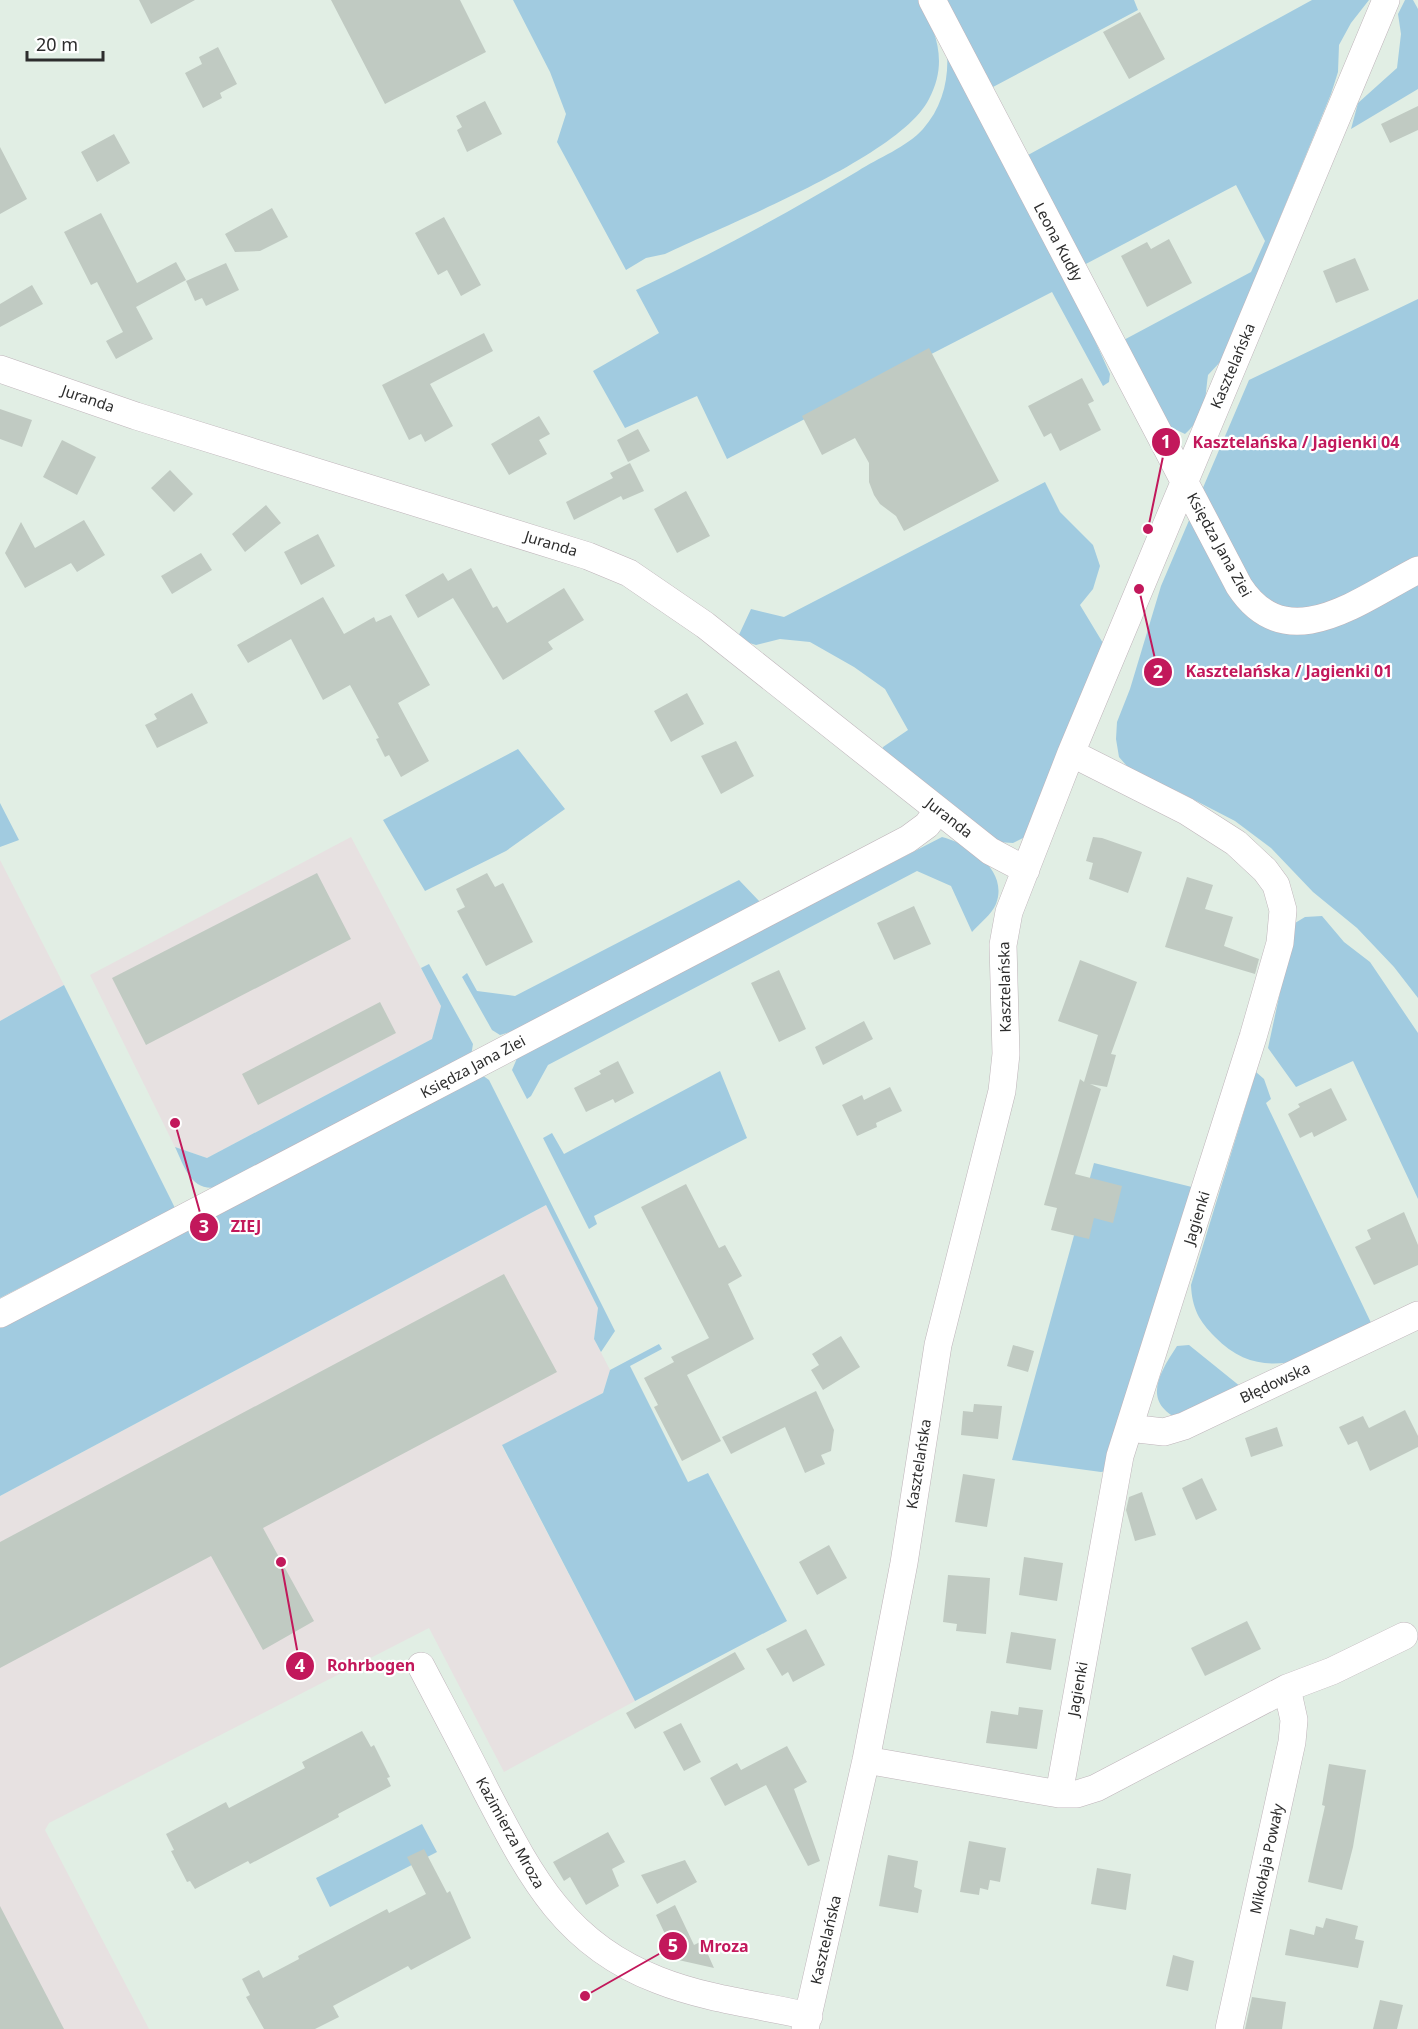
<svg xmlns="http://www.w3.org/2000/svg" width="1418" height="2029" font-family="'Noto Sans',sans-serif">
  <style>
    .industrial { fill: #e7e1e1 }
    .green { fill: #a1cbe0 }
    .building { fill: #c0cac2 }
    .lines { fill: none; stroke-linecap: round; stroke-linejoin: round }
    .minor-casing { stroke: #bfb4ba; stroke-width: 28 }
    .minor { stroke: #fff; stroke-width: 27 }
    .labels { text-anchor: middle; stroke-width: 4.5; stroke-linejoin: round; paint-order: stroke }
    .street-label { font-size: 15px; fill: #2d2d2d; stroke: #fff }
    .leader { fill: none; stroke: #c2185b; stroke-width: 2 }
    .callout-dot { fill: #c2185b; stroke: #fff; stroke-width: 2 }
    .mark-label { font-size: 18px; text-anchor: middle; font-weight: bold; fill: #fff }
    .callout-label { font-size: 16px; text-anchor: middle; font-weight: bold; fill: #c2185b; stroke: #fff; stroke-width: 4.5; stroke-linejoin: round; paint-order: stroke }
  </style>
  <rect width="100%" height="100%" fill="#e1eee4"/>
  <!-- industrial -->
  <path class="industrial" d="M 351,837 L 441,1006 L 432,1039 L 207,1158 L 175,1147 L 90,975 Z
    M 0,860 L 64,985 L 0,1021 Z
    M 546,1205 L 598,1308 L 594,1339 L 610,1370 L 603,1393 L 502,1446 L 635,1701 L 504,1772 L 429,1628 L 49,1823 L 45,1830 L 149,2029 L 0,2029 L 0,1496 Z"/>
  <!-- green -->
  <path class="green" d="M 513,0 L 920,0 C 937,34 948,63 929,99 C 900,157 727,224 665,254 L 646,258 L 626,270 L 557,142 L 566,114 L 550,72 Z
    M 944,0 L 1134,0 L 1138,10 L 993,87 Z
    M 1312,0 L 1369,0 L 1351,23 L 1339,45 L 1338,72 L 1331,94 L 1221,361 L 1208,375 C 1204,403 1208,413 1185,434 L 1164,424 L 1120,342 L 1251,272 L 1265,241 L 1236,185 L 1082,266 L 1028,155 Z
    M 1405,0 L 1413,0 L 1418,9 L 1418,89 L 1351,129 L 1358,103 L 1397,68 L 1401,34 L 1398,14 Z
    M 947,53 L 1084,316 L 1110,374 L 1109,382 L 1103,386 L 1052,292 L 727,459 L 697,396 L 625,428 L 593,371 L 659,333 L 636,290 C 712,254 786,214 858,171 C 878,158 907,147 923,129 C 942,108 949,80 947,53 Z
    M 1418,299 L 1418,998 L 1394,967 L 1357,928 L 1313,892 L 1271,848 L 1235,821 L 1177,791 L 1133,773 L 1119,757 L 1116,739 L 1117,722 L 1130,689 L 1161,586 L 1249,380 Z
    M 1045,482 L 1060,512 L 1093,545 L 1100,566 L 1093,589 L 1080,605 L 1109,653 L 1025,837 L 1013,843 L 998,842 L 879,757 L 883,747 L 908,730 L 885,689 L 854,667 L 810,642 L 780,639 L 756,645 L 737,639 L 751,609 L 784,617 Z
    M 518,749 L 565,809 L 506,851 L 425,891 L 383,820 Z
    M 0,803 L 19,840 L 0,847 Z
    M 942,837 C 969,844 1009,870 996,904 C 992,914 979,924 972,932 L 951,886 L 917,871 L 548,1065 L 531,1096 L 527,1099 L 512,1070 L 518,1056 Z
    M 739,880 L 760,902 L 513,1031 L 500,1035 L 492,1030 L 462,977 L 467,973 L 477,991 L 515,996 Z
    M 1322,916 L 1344,942 L 1370,962 L 1418,1033 L 1418,1199 L 1353,1061 L 1296,1087 L 1268,1048 L 1295,923 L 1305,917 Z
    M 429,964 L 473,1044 L 471,1056 L 218,1187 C 191,1192 185,1168 175,1147 L 207,1158 L 432,1039 L 441,1006 L 421,968 Z
    M 64,985 L 175,1208 L 0,1298 L 0,1021 Z
    M 720,1071 L 747,1138 L 594,1216 L 597,1224 L 589,1229 L 543,1138 L 552,1133 L 564,1154 Z
    M 1256,1072 L 1264,1079 L 1271,1099 L 1266,1103 L 1374,1329 C 1321,1354 1264,1388 1215,1337 C 1199,1321 1192,1308 1191,1285 Z
    M 482,1075 L 489,1080 L 615,1331 L 601,1352 L 594,1339 L 598,1308 L 546,1205 L 0,1496 L 0,1328 Z
    M 1094,1163 L 1196,1188 L 1107,1471 L 1101,1472 L 1012,1460 Z
    M 659,1344 L 662,1349 L 630,1366 L 688,1482 L 708,1473 L 787,1621 L 635,1701 L 502,1445 L 603,1393 L 610,1370 Z
    M 1189,1345 L 1246,1391 L 1183,1421 C 1141,1404 1158,1375 1177,1346 Z
    M 422,1824 L 437,1852 L 330,1907 L 316,1878 Z"/>
  <!-- building -->
  <path class="building" d="M 139,0 L 195,0 L 151,24 Z
    M 331,0 L 460,0 L 486,52 L 385,104 Z
    M 1140,12 L 1165,59 L 1129,79 L 1103,32 Z
    M 218,47 L 237,84 L 220,93 L 222,98 L 203,108 L 185,73 L 202,64 L 199,57 Z
    M 485,101 L 502,134 L 467,152 L 457,130 L 462,127 L 456,116 Z
    M 1418,106 L 1418,130 L 1390,143 L 1381,124 Z
    M 114,134 L 130,163 L 97,182 L 81,152 Z
    M 0,147 L 27,199 L 0,214 Z
    M 272,208 L 288,237 L 260,251 L 235,252 L 225,234 Z
    M 101,213 L 137,283 L 176,262 L 186,280 L 136,307 L 153,339 L 116,359 L 106,341 L 123,332 L 97,282 L 91,285 L 64,232 Z
    M 444,217 L 481,285 L 461,296 L 447,270 L 438,275 L 415,233 Z
    M 1169,239 L 1192,283 L 1147,307 L 1121,256 L 1147,242 L 1151,249 Z
    M 1355,258 L 1369,290 L 1336,303 L 1323,271 Z
    M 226,263 L 239,290 L 206,306 L 202,298 L 195,301 L 186,281 Z
    M 32,285 L 43,304 L 0,327 L 0,304 Z
    M 484,333 L 493,351 L 430,384 L 453,426 L 425,442 L 421,434 L 409,440 L 382,385 Z
    M 929,348 L 999,481 L 904,531 L 896,516 L 880,504 L 874,495 L 869,482 L 869,463 L 855,438 L 822,455 L 802,416 Z
    M 1082,378 L 1094,401 L 1088,404 L 1101,430 L 1060,451 L 1051,433 L 1044,437 L 1028,406 Z
    M 0,409 L 32,420 L 22,447 L 0,439 Z
    M 539,416 L 550,434 L 539,440 L 547,454 L 509,475 L 491,444 Z
    M 638,429 L 650,451 L 628,462 L 617,440 Z
    M 62,440 L 96,457 L 77,495 L 43,477 Z
    M 630,463 L 644,491 L 623,500 L 621,496 L 574,520 L 566,502 L 613,478 L 610,473 Z
    M 170,470 L 193,494 L 174,512 L 151,488 Z
    M 686,491 L 710,536 L 677,553 L 654,509 Z
    M 266,505 L 281,523 L 245,552 L 232,534 Z
    M 84,520 L 105,555 L 77,572 L 71,563 L 25,588 L 5,553 L 21,522 L 35,548 Z
    M 318,534 L 335,566 L 301,585 L 284,552 Z
    M 201,553 L 212,570 L 172,594 L 161,576 Z
    M 471,568 L 493,608 L 497,606 L 507,623 L 564,588 L 584,620 L 548,642 L 553,649 L 503,680 L 453,598 L 418,618 L 405,595 L 443,573 L 448,581 Z
    M 323,597 L 344,634 L 374,617 L 376,622 L 391,615 L 430,685 L 398,703 L 429,761 L 401,777 L 389,755 L 385,757 L 376,739 L 379,738 L 350,685 L 323,700 L 291,639 L 248,663 L 237,645 Z
    M 192,693 L 208,723 L 157,748 L 145,725 L 157,719 L 154,714 Z
    M 687,693 L 704,724 L 671,742 L 654,711 Z
    M 736,741 L 754,776 L 721,794 L 701,756 Z
    M 1093,837 L 1102,838 L 1142,852 L 1128,893 L 1089,879 L 1093,863 L 1086,861 Z
    M 317,873 L 351,939 L 146,1045 L 112,978 Z
    M 487,873 L 495,887 L 503,883 L 533,942 L 486,966 L 457,911 L 465,907 L 456,889 Z
    M 1187,877 L 1213,885 L 1205,909 L 1233,917 L 1224,946 L 1259,959 L 1255,974 L 1165,947 Z
    M 914,906 L 931,944 L 894,960 L 877,923 Z
    M 1080,960 L 1137,982 L 1111,1054 L 1116,1055 L 1107,1087 L 1090,1084 L 1101,1089 L 1075,1174 L 1122,1186 L 1113,1223 L 1094,1218 L 1089,1239 L 1051,1230 L 1057,1208 L 1044,1205 L 1080,1079 L 1084,1082 L 1098,1035 L 1058,1021 Z
    M 779,970 L 806,1029 L 779,1042 L 751,983 Z
    M 380,1002 L 396,1033 L 258,1105 L 242,1074 Z
    M 864,1021 L 873,1039 L 823,1065 L 815,1047 Z
    M 618,1061 L 634,1093 L 615,1103 L 613,1099 L 586,1112 L 574,1088 L 601,1074 L 599,1071 Z
    M 890,1087 L 902,1111 L 876,1123 L 877,1127 L 857,1136 L 842,1105 L 862,1095 L 864,1100 Z
    M 1331,1088 L 1347,1120 L 1314,1137 L 1312,1132 L 1300,1138 L 1288,1114 L 1300,1107 L 1298,1104 Z
    M 686,1184 L 719,1248 L 725,1245 L 742,1276 L 728,1284 L 754,1339 L 687,1375 L 721,1441 L 682,1461 L 654,1407 L 658,1405 L 644,1378 L 674,1362 L 671,1357 L 709,1338 L 641,1207 Z
    M 1404,1212 L 1418,1245 L 1418,1265 L 1374,1285 L 1355,1247 L 1371,1239 L 1367,1230 Z
    M 504,1274 L 557,1372 L 263,1528 L 314,1621 L 263,1650 L 211,1556 L 0,1668 L 0,1542 Z
    M 841,1336 L 860,1367 L 823,1390 L 811,1370 L 819,1365 L 812,1354 Z
    M 1013,1345 L 1034,1351 L 1028,1372 L 1007,1366 Z
    M 816,1391 L 834,1430 L 831,1451 L 821,1455 L 825,1464 L 805,1473 L 785,1427 L 731,1454 L 722,1437 Z
    M 974,1404 L 1002,1406 L 998,1439 L 961,1435 L 963,1411 L 973,1412 Z
    M 1405,1410 L 1418,1436 L 1418,1447 L 1370,1471 L 1357,1441 L 1348,1445 L 1339,1427 L 1363,1416 L 1369,1428 Z
    M 1277,1427 L 1283,1446 L 1251,1457 L 1245,1438 Z
    M 963,1474 L 995,1479 L 987,1527 L 955,1522 Z
    M 1202,1478 L 1217,1510 L 1196,1520 L 1182,1488 Z
    M 1142,1492 L 1156,1535 L 1135,1541 L 1126,1510 L 1129,1497 Z
    M 829,1545 L 847,1578 L 817,1595 L 799,1562 Z
    M 1024,1557 L 1063,1563 L 1057,1601 L 1019,1595 Z
    M 948,1575 L 990,1578 L 986,1634 L 956,1631 L 957,1624 L 943,1622 Z
    M 1247,1621 L 1261,1649 L 1205,1676 L 1191,1648 Z
    M 806,1629 L 825,1665 L 793,1682 L 788,1672 L 782,1676 L 766,1649 Z
    M 1011,1632 L 1056,1639 L 1051,1670 L 1006,1663 Z
    M 735,1652 L 745,1669 L 635,1729 L 626,1713 Z
    M 1019,1707 L 1043,1710 L 1037,1749 L 986,1743 L 991,1711 L 1018,1715 Z
    M 681,1723 L 701,1762 L 684,1771 L 663,1732 Z
    M 362,1731 L 371,1747 L 374,1745 L 390,1777 L 387,1778 L 391,1786 L 338,1814 L 339,1817 L 250,1864 L 248,1861 L 195,1889 L 190,1881 L 187,1882 L 171,1851 L 174,1850 L 166,1834 L 226,1802 L 229,1808 L 305,1768 L 302,1762 Z
    M 787,1746 L 807,1782 L 794,1789 L 820,1861 L 808,1866 L 766,1785 L 725,1806 L 710,1778 L 737,1763 L 741,1770 Z
    M 1329,1764 L 1366,1770 L 1353,1847 L 1342,1890 L 1308,1882 L 1325,1806 L 1322,1805 Z
    M 608,1832 L 625,1862 L 612,1869 L 619,1886 L 586,1905 L 570,1877 L 564,1881 L 553,1862 Z
    M 969,1841 L 1006,1848 L 1000,1882 L 990,1880 L 988,1890 L 980,1888 L 979,1895 L 960,1892 Z
    M 424,1849 L 447,1893 L 450,1891 L 471,1938 L 411,1970 L 408,1966 L 333,2006 L 339,2017 L 315,2029 L 264,2029 L 246,1997 L 250,1995 L 242,1979 L 259,1970 L 263,1978 L 299,1959 L 298,1956 L 387,1909 L 389,1913 L 426,1894 L 407,1857 Z
    M 888,1855 L 918,1861 L 914,1887 L 922,1890 L 918,1913 L 879,1906 Z
    M 685,1860 L 697,1882 L 657,1904 L 641,1875 Z
    M 1097,1868 L 1131,1874 L 1126,1910 L 1091,1904 Z
    M 675,1905 L 694,1945 L 702,1941 L 714,1968 L 665,1957 L 674,1953 L 656,1915 Z
    M 0,1906 L 64,2029 L 0,2029 Z
    M 1326,1918 L 1358,1926 L 1355,1939 L 1364,1941 L 1358,1968 L 1285,1955 L 1290,1929 L 1314,1935 L 1316,1926 L 1323,1928 Z
    M 1173,1955 L 1194,1961 L 1188,1991 L 1166,1986 Z
    M 1252,1997 L 1286,2002 L 1282,2029 L 1245,2029 Z
    M 1380,2000 L 1403,2005 L 1397,2029 L 1373,2029 Z"/>
  <g class="lines">
    <!-- minor casing -->
    <g class="minor-casing">
      <path id="minor" d="M 932,0 L 1239,586 C 1287,660 1361,599 1418,570
        M 0,369 L 136,416 L 588,556 L 629,573 L 705,625 L 990,851 L 1026,870
        M 0,1314 L 908,839 L 927,825 L 938,810
        M 1129,1428 L 1164,1432 L 1184,1426 L 1418,1315
        M 421,1666 C 443,1708 465,1749 486,1791 C 530,1875 564,1944 658,1980 C 706,1999 759,2005 809,2016
        M 866,1760 L 1059,1794 L 1077,1794 L 1096,1788 L 1287,1688 L 1332,1671 L 1404,1636
        M 1059,1794 L 1120,1456 L 1253,1037 L 1280,943 L 1283,910 L 1276,885 L 1265,870 L 1236,843 L 1186,811 L 1071,753
        M 805,2029 L 866,1760 L 904,1563 L 938,1345 L 1002,1091 L 1006,1054 L 1003,945 L 1009,912 L 1071,753 L 1386,0
        M 1229,2029 L 1292,1742 L 1294,1720 L 1287,1688"/>
    </g>
    <!-- minor -->
    <use href="#minor" class="minor"/>
  </g>
  <g class="labels">
    <!-- street labels -->
    <g class="street-label">
      <text transform="translate(1058 242) rotate(62)" y="5">Leona Kudły</text>
      <text transform="translate(1233 366) rotate(-67)" y="5">Kasztelańska</text>
      <text transform="translate(88 399) rotate(19)" y="5">Juranda</text>
      <text transform="translate(551 544) rotate(17)" y="5">Juranda</text>
      <text transform="translate(1219 545) rotate(61)" y="5">Księdza Jana Ziei</text>
      <text transform="translate(949 818) rotate(38)" y="5">Juranda</text>
      <text transform="translate(1005 987) rotate(-91)" y="5">Kasztelańska</text>
      <text transform="translate(473 1067) rotate(-28)" y="5">Księdza Jana Ziei</text>
      <text transform="translate(1197 1218) rotate(-73)" y="5">Jagienki</text>
      <text transform="translate(1275 1383) rotate(-25)" y="5">Błędowska</text>
      <text transform="translate(919 1464) rotate(-81)" y="5">Kasztelańska</text>
      <text transform="translate(1078 1689) rotate(-80)" y="5">Jagienki</text>
      <text transform="translate(510 1833) rotate(61)" y="5">Kazimierza Mroza</text>
      <text transform="translate(1267 1859) rotate(-78)" y="5">Mikołaja Powały</text>
      <text transform="translate(826 1940) rotate(-77)" y="5">Kasztelańska</text>
    </g>
  </g>
  <!-- callouts -->
  <path class="leader" d="M1148 529L1166 442M1139 589L1158 672M175 1123L204 1227M281 1562L300 1666M585 1996L673 1946"/>
  <g class="callout-dot">
    <circle cx="1148" cy="529" r="6"/>
    <circle cx="1139" cy="589" r="6"/>
    <circle cx="175" cy="1123" r="6"/>
    <circle cx="281" cy="1562" r="6"/>
    <circle cx="585" cy="1996" r="6"/>
    <circle cx="1166" cy="442" r="15"/>
    <circle cx="1158" cy="672" r="15"/>
    <circle cx="204" cy="1227" r="15"/>
    <circle cx="300" cy="1666" r="15"/>
    <circle cx="673" cy="1946" r="15"/>
  </g>
  <g class="mark-label">
    <text x="1166" y="448">1</text>
    <text x="1158" y="678">2</text>
    <text x="204" y="1233">3</text>
    <text x="300" y="1672">4</text>
    <text x="673" y="1952">5</text>
  </g>
  <g class="callout-label">
    <text x="1296" y="448">Kasztelańska / Jagienki 04</text>
    <text x="1289" y="677">Kasztelańska / Jagienki 01</text>
    <text x="246" y="1232">ZIEJ</text>
    <text x="371" y="1671">Rohrbogen</text>
    <text x="724" y="1952">Mroza</text>
  </g>
  <!-- scale -->
  <path d="M27 51v9h76v-9" fill="none" stroke="#2d2d2d" stroke-width="3"/>
  <text x="36" y="51" font-size="18" fill="#2d2d2d" stroke="#ffffff" stroke-width="4.5" paint-order="stroke">20 m</text>
</svg>
